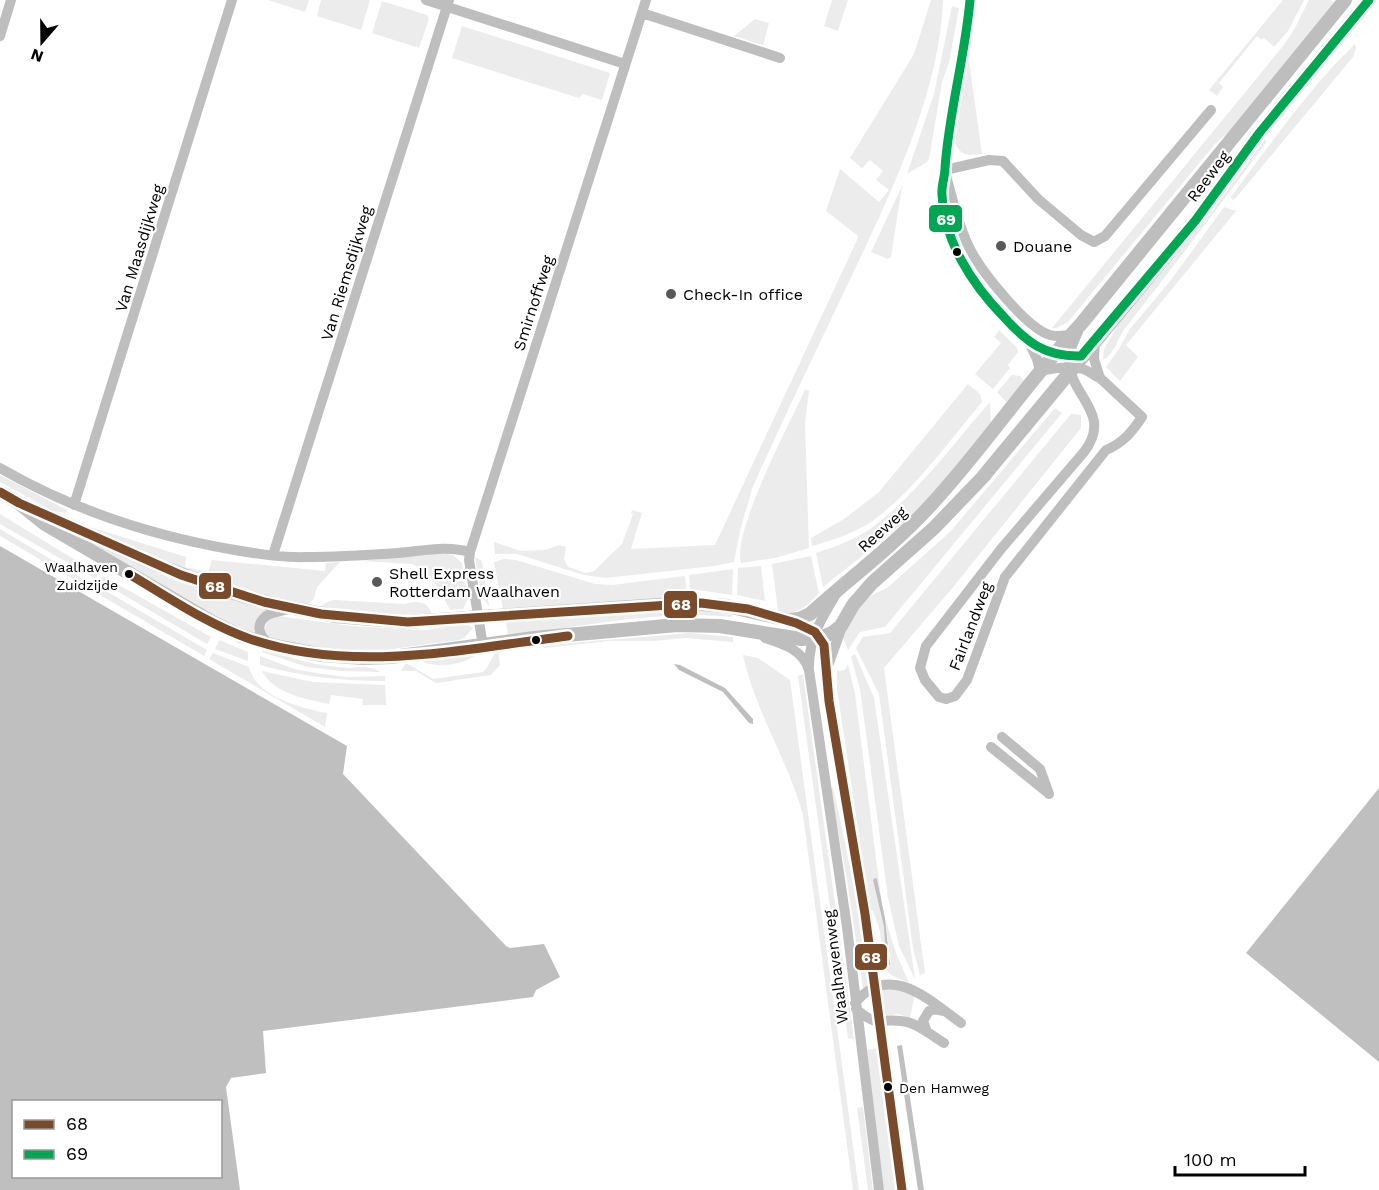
<svg xmlns="http://www.w3.org/2000/svg" width="1379" height="1190" font-family="'Work Sans',sans-serif">
  <style>
    .green { fill: #ececec }
    .water { fill: #bfbfbf; fill-rule: evenodd }
    .lines { fill: none; stroke-linecap: round; stroke-linejoin: round }
    .minor { stroke: #bebebe; stroke-width: 10 }
    .major { stroke: #bebebe; stroke-width: 14 }
    .bus-1-casing { stroke: #fff; stroke-width: 14 }
    .bus-2-casing { stroke: #fff; stroke-width: 14 }
    .bus-1 { stroke: #7a4b2a; stroke-width: 9 }
    .bus-2 { stroke: #00a651; stroke-width: 9 }
    .poi-dot { fill: #595959; stroke: #fff; stroke-width: 2 }
    .bus-dot { fill: #000; stroke: #fff; stroke-width: 2 }
    .labels { text-anchor: middle; stroke-width: 4.5; stroke-linejoin: round; paint-order: stroke }
    .bus-label { font-size: 14px; fill: #000; stroke: #fff; text-anchor: end }
    .street-label { font-size: 16px; fill: #000; stroke: #fff }
    .poi-label { font-size: 16px; fill: #000; stroke: #fff; text-anchor: start }
    .line-badge { stroke: #fff; stroke-width: 2 }
    .badge-label { font-size: 16px; text-anchor: middle; font-weight: bold; fill: #fff }
  </style>
  <rect width="100%" height="100%" fill="#fff"/>
  <!-- green -->
  <path class="green" d="M 268,0 L 309,0 L 305,12 Z
    M 321,0 L 370,0 L 361,30 L 317,16 Z
    M 832,0 L 848,0 L 838,31 L 824,26 Z
    M 931,0 L 943,0 C 940,89 894,187 856,267 C 821,341 785,414 752,489 L 740,531 L 734,562 L 714,566 L 606,578 L 584,575 L 517,554 L 495,554 L 494,542 L 521,551 L 545,550 L 559,545 L 566,547 L 564,559 L 568,567 L 586,573 L 594,571 L 622,544 L 633,514 L 631,513 L 632,510 L 642,513 L 631,549 L 715,545 L 857,240 L 858,236 L 826,211 L 840,169 L 879,202 L 889,190 L 876,180 L 883,171 L 870,160 L 862,168 L 850,158 L 914,54 Z
    M 1283,0 L 1304,0 L 1288,31 L 1274,47 L 1264,38 L 1262,40 L 1257,36 L 1219,83 L 1223,87 L 1217,96 L 1209,90 Z
    M 1309,0 L 1330,0 L 1334,3 L 1232,129 L 1215,144 L 1068,322 L 1057,328 L 1052,328 L 1283,46 L 1294,30 Z
    M 382,1 L 427,15 L 429,19 L 419,48 L 372,33 Z
    M 952,6 L 959,8 L 949,63 L 942,82 L 929,159 L 927,162 L 907,174 L 934,94 Z
    M 755,19 L 769,23 L 763,45 L 734,36 Z
    M 462,26 L 610,73 L 602,100 L 583,94 L 579,98 L 452,58 Z
    M 1355,44 L 1356,48 L 1353,57 L 1235,199 L 1232,200 L 1231,197 C 1270,145 1308,89 1355,44 Z
    M 968,54 L 982,154 C 972,155 963,157 957,147 C 950,137 963,66 968,54 Z
    M 1265,139 L 1267,141 C 1221,204 1174,266 1126,327 C 1118,337 1114,355 1103,360 L 1104,349 L 1117,326 L 1209,215 Z
    M 902,186 L 891,257 L 888,259 L 871,252 Z
    M 1224,207 L 1236,211 L 1126,345 L 1138,357 L 1120,381 L 1106,367 L 1119,349 L 1130,329 L 1171,280 Z
    M 999,330 L 1017,348 L 1018,352 L 1008,365 L 1010,368 L 993,389 L 975,374 L 1001,343 L 994,337 Z
    M 1012,375 L 1020,376 L 1024,381 L 1006,402 L 997,392 Z
    M 968,384 L 980,394 L 982,402 C 950,440 910,496 868,524 C 851,534 831,541 812,546 L 811,538 L 844,519 L 879,492 Z
    M 805,390 L 809,391 L 805,423 L 809,548 L 775,558 L 741,563 C 732,531 790,423 805,390 Z
    M 990,402 L 991,423 L 933,494 L 903,523 L 823,587 L 816,553 C 834,547 854,540 870,529 C 917,495 952,445 990,402 Z
    M 1055,408 L 1062,413 L 885,627 L 860,632 L 848,650 L 843,638 L 854,613 L 861,605 L 872,595 L 887,588 L 950,532 Z
    M 1071,414 L 1081,415 L 1081,428 L 954,586 L 884,668 L 925,973 L 920,975 L 913,948 L 879,694 L 856,648 L 863,637 L 890,633 Z
    M 0,475 L 67,510 L 66,513 L 53,511 L 0,482 Z
    M 0,514 L 98,574 L 96,579 L 0,524 Z
    M 94,528 L 186,557 L 185,567 L 208,572 L 212,560 L 325,571 L 326,563 L 340,562 L 317,587 L 314,599 L 307,605 C 232,592 163,561 94,531 Z
    M 0,529 L 94,585 L 92,590 L 0,536 Z
    M 80,536 L 267,609 L 259,616 L 253,634 L 212,617 L 78,539 Z
    M 441,553 L 453,555 L 462,563 L 468,599 L 463,609 L 450,610 C 441,592 431,572 412,564 L 362,561 Z
    M 811,556 L 819,593 C 807,607 797,616 778,611 L 772,564 Z
    M 475,557 L 482,561 L 489,607 L 481,595 Z
    M 504,559 L 516,560 L 595,584 L 612,585 L 684,576 L 685,577 L 687,595 L 672,598 L 503,610 L 494,562 Z
    M 761,566 L 765,601 L 737,595 L 738,568 Z
    M 733,569 L 732,595 L 690,589 L 689,575 Z
    M 103,576 L 211,637 L 207,644 L 100,581 Z
    M 99,587 L 207,650 L 204,656 L 95,592 Z
    M 334,600 L 405,604 C 416,600 428,601 432,614 L 383,614 L 321,607 L 325,603 Z
    M 666,609 L 732,612 L 732,617 C 657,610 583,626 508,637 L 506,621 Z
    M 277,616 L 352,626 L 424,630 L 467,624 L 473,628 L 465,637 L 459,640 L 399,648 L 374,654 L 340,653 L 270,639 L 264,631 L 268,620 Z
    M 689,633 L 733,637 L 733,642 L 685,638 L 653,641 L 610,641 L 544,648 L 543,646 C 592,640 640,638 689,633 Z
    M 219,640 L 248,652 L 248,661 L 215,649 Z
    M 263,648 C 293,659 317,666 349,668 C 359,668 372,665 380,672 L 341,671 L 307,667 L 262,652 Z
    M 498,648 L 500,665 L 491,675 L 436,683 L 416,671 L 401,671 L 405,664 L 408,664 L 433,679 L 483,672 L 486,669 Z
    M 475,651 L 474,656 C 462,665 437,668 423,662 L 422,658 Z
    M 213,653 L 249,667 C 256,697 301,708 327,713 L 325,727 L 209,659 Z
    M 855,654 L 874,698 L 915,979 L 899,946 L 888,898 L 860,689 L 851,657 Z
    M 743,655 L 758,658 L 790,680 L 859,1190 L 853,1190 L 803,815 C 788,760 755,711 743,655 Z
    M 260,656 L 294,669 L 316,673 L 346,677 L 385,676 L 385,681 C 341,681 304,677 260,665 Z
    M 848,664 L 855,694 L 882,905 L 877,879 L 873,880 L 884,927 L 886,963 L 891,963 L 885,918 L 896,953 L 909,983 C 896,978 876,970 878,952 C 879,947 881,944 881,939 C 880,929 877,921 873,911 L 870,910 L 837,689 L 837,671 L 845,670 Z
    M 262,671 L 313,682 L 385,685 L 386,705 L 362,705 L 363,699 L 331,695 L 329,704 C 306,699 274,694 262,671 Z
    M 803,674 L 854,1039 L 848,1038 L 798,676 Z
    M 830,788 L 833,788 C 848,852 860,918 870,983 L 863,989 L 847,880 Z
    M 897,988 L 915,993 L 910,1018 L 898,1014 L 883,1016 L 880,989 Z
    M 879,1048 L 897,1190 L 884,1190 L 865,1050 Z
    M 863,1107 L 873,1190 L 868,1190 L 857,1108 Z"/>
  <!-- water -->
  <path class="water" d="M 0,546 L 347,746 L 343,774 L 506,946 L 510,948 L 544,944 L 560,977 L 536,990 L 533,997 L 263,1031 L 266,1073 L 231,1078 L 226,1087 L 240,1190 L 0,1190 ZM 14,1102 L 220,1102 L 220,1176 L 14,1176 Z
    M 674,664 L 680,665 L 725,688 L 753,719 L 753,724 L 749,723 L 723,692 L 679,670 Z
    M 1379,788 L 1379,1062 L 1246,953 Z
    M 875,878 L 877,879 L 885,918 L 890,965 L 886,963 L 884,927 L 873,880 Z
    M 902,1045 L 924,1190 L 918,1190 L 897,1046 Z"/>
  <g class="lines">
    <!-- minor -->
    <path class="minor" d="M 426,0 L 625,64
      M 970,0 L 946,143 L 942,197 L 949,227 L 956,249 L 969,275 L 993,306 L 1033,345 L 1048,353 L 1061,356
      M 642,13 L 780,58
      M 0,36 L 11,0
      M 945,170 L 989,160 L 1003,161 L 1038,199 L 1081,235 L 1094,242 L 1105,236 L 1211,110
      M 946,176 C 953,200 958,225 969,247 C 980,270 1026,328 1050,335 C 1058,337 1066,336 1073,333
      M 1028,340 L 1037,359 L 1040,371 C 1053,368 1070,366 1083,369 C 1090,371 1093,376 1100,378 L 1142,417 C 1132,432 1123,443 1106,450 L 1005,577 L 967,680 L 955,696 L 946,699 L 939,697 L 925,680 L 920,668 L 926,646 L 1001,549 L 1084,452 C 1114,413 1069,396 1069,360 C 1069,350 1074,341 1078,332
      M 1095,340 L 1094,359 L 1100,378
      M 0,468 C 73,510 152,536 235,550 C 259,554 283,558 307,557 C 337,557 368,555 398,553 C 423,551 446,545 470,552
      M 74,505 L 232,0
      M 273,555 L 449,0
      M 791,621 L 815,632 L 822,640 L 826,651 L 829,701 L 865,914 L 902,1190
      M 765,638 C 784,644 803,650 809,670 L 847,927 L 879,1190
      M 271,644 C 260,638 254,626 266,616 C 272,612 282,611 289,609
      M 483,646 L 469,560 L 470,552 L 646,0
      M 829,663 L 843,624
      M 809,667 C 809,639 821,619 835,596
      M 1002,737 L 1040,769 L 1049,794
      M 991,747 L 1047,792
      M 855,1003 C 889,961 929,1000 961,1023
      M 856,1009 C 878,1028 878,1018 901,1021 C 916,1022 931,1035 944,1043
      M 927,1032 L 923,1021 L 929,1011 L 935,1009 L 944,1011"/>
    <!-- major -->
    <path class="major" d="M 0,492 L 19,503 L 158,565 L 217,588 L 272,604 L 334,616 L 408,622 L 689,603 L 727,606 L 788,620 L 799,619 L 810,614 C 850,578 893,546 929,507 C 983,449 1027,382 1081,324 L 1345,0
      M 19,503 L 45,524 L 214,623 L 241,636 L 275,646 L 322,655 L 363,658 L 392,657 L 534,638 L 677,625 L 720,626 L 801,639 L 820,638 L 832,633 L 841,626 L 853,605 L 872,583 L 934,528 L 982,478 L 1195,221 L 1260,132 L 1369,0"/>
    <!-- bus-1 casing -->
    <g class="bus-1-casing">
      <path id="bus-1" d="M 0,492 L 19,503 L 181,575 L 264,602 L 321,614 L 408,622 L 701,603 L 748,609 L 796,623 L 815,632 L 824,645 L 829,701 L 865,914 L 902,1190
        M 129,574 C 168,597 207,624 250,639 C 353,674 463,649 568,636"/>
    </g>
    <!-- bus-2 casing -->
    <g class="bus-2-casing">
      <path id="bus-2" d="M 970,0 C 965,57 949,111 945,168 C 945,177 941,186 942,195 C 944,241 972,284 1003,316 C 1026,342 1045,357 1081,356 L 1195,221 L 1260,132 L 1369,0"/>
    </g>
    <!-- bus-1 -->
    <use href="#bus-1" class="bus-1"/>
    <!-- bus-2 -->
    <use href="#bus-2" class="bus-2"/>
  </g>
  <!-- markers -->
  <g class="poi-dot">
    <circle cx="1001" cy="246" r="6"/>
    <circle cx="671" cy="294" r="6"/>
    <circle cx="377" cy="582" r="6"/>
  </g>
  <g class="bus-dot">
    <circle cx="957" cy="252" r="5"/>
    <circle cx="129" cy="574" r="5"/>
    <circle cx="536" cy="640" r="5"/>
    <circle cx="888" cy="1087" r="5"/>
  </g>
  <g class="labels">
    <!-- bus labels -->
    <g class="bus-label">
      <text x="118" y="572">Waalhaven<tspan x="118" dy="18">Zuidzijde</tspan></text>
      <text x="899" y="1093" text-anchor="start">Den Hamweg</text>
    </g>
    <!-- street labels -->
    <g class="street-label">
      <text transform="translate(1208 176) rotate(-53)" y="6">Reeweg</text>
      <text transform="translate(139 248) rotate(-73)" y="6">Van Maasdijkweg</text>
      <text transform="translate(346 273) rotate(-73)" y="6">Van Riemsdijkweg</text>
      <text transform="translate(533 303) rotate(-72)" y="6">Smirnoffweg</text>
      <text transform="translate(882 529) rotate(-42)" y="6">Reeweg</text>
      <text transform="translate(970 626) rotate(-69)" y="6">Fairlandweg</text>
      <text transform="translate(835 967) rotate(-97)" y="6">Waalhavenweg</text>
    </g>
    <!-- poi labels -->
    <g class="poi-label">
      <text x="1013" y="252">Douane</text>
      <text x="683" y="300">Check-In office</text>
      <text x="389" y="579">Shell Express<tspan x="389" dy="18">Rotterdam Waalhaven</tspan></text>
    </g>
  </g>
  <g class="line-badge">
    <rect x="928" y="204" width="35" height="29" rx="6" fill="#00a651"/>
    <rect x="198" y="572" width="34" height="28" rx="6" fill="#7a4b2a"/>
    <rect x="663" y="590" width="35" height="29" rx="6" fill="#7a4b2a"/>
    <rect x="854" y="943" width="34" height="28" rx="6" fill="#7a4b2a"/>
  </g>
  <g class="badge-label">
    <text x="946" y="225">69</text>
    <text x="215" y="592">68</text>
    <text x="681" y="610">68</text>
    <text x="871" y="963">68</text>
  </g>
  <!-- legend -->
  <rect x="12" y="1100" width="210" height="78" fill="#ffffff" stroke="#999999" stroke-width="1.5"/>
  <rect x="24" y="1120" width="30" height="9" fill="#7a4b2a" stroke="#999999" stroke-width="1.5"/>
  <text x="66" y="1130" font-size="18" fill="#000000">68</text>
  <rect x="24" y="1150" width="30" height="9" fill="#00a651" stroke="#999999" stroke-width="1.5"/>
  <text x="66" y="1160" font-size="18" fill="#000000">69</text>
  <!-- north arrow -->
  <g transform="translate(42 42) rotate(200)" stroke="#ffffff" stroke-width="4.5" paint-order="stroke">
  <path d="M0-4.5L10 22L0 15L-10 22Z" fill="#000000"/>
  <text y="-9" font-size="16" font-weight="bold" text-anchor="middle" fill="#000000">N</text>
  </g>
  <!-- scale -->
  <path d="M1175 1166v9h130v-9" fill="none" stroke="#000000" stroke-width="3"/>
  <text x="1184" y="1166" font-size="18" fill="#000000" stroke="#ffffff" stroke-width="4.5" paint-order="stroke">100 m</text>
</svg>
